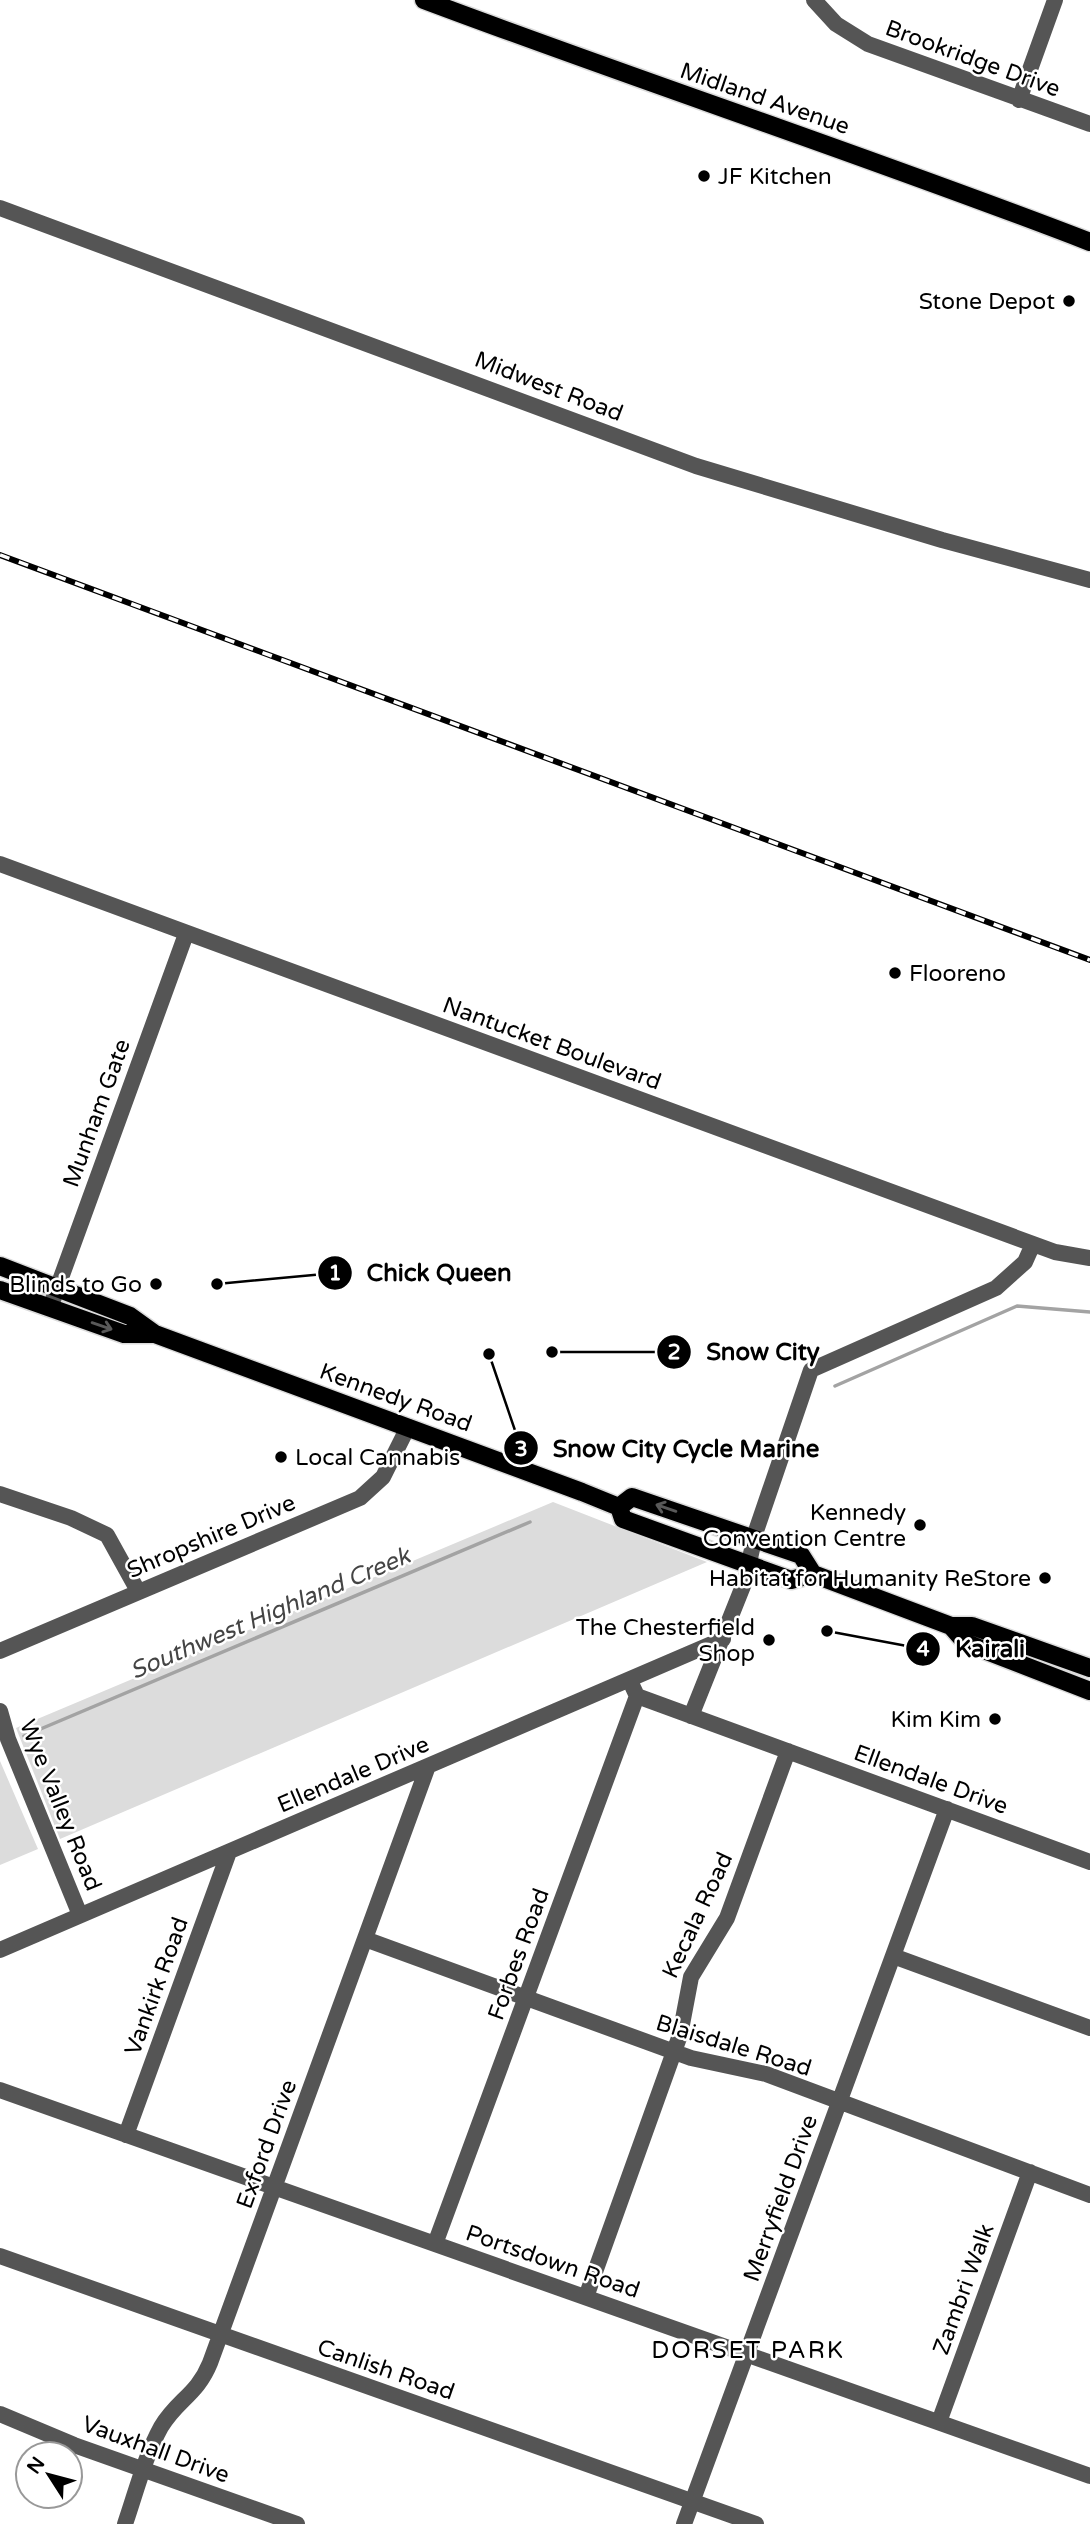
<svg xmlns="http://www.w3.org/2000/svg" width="1090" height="2524" font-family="'Varela Round',sans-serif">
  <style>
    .green { fill: #dcdcdc }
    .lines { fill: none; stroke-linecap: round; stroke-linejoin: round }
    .stream { stroke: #a3a3a3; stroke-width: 3.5 }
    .major-casing { stroke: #dbdbdb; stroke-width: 21 }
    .minor { stroke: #555; stroke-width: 16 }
    .major { stroke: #000; stroke-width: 18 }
    .rail-casing { stroke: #000; stroke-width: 6 }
    .rail { stroke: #fff; stroke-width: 3.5; stroke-dasharray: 10; stroke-linecap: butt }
    .oneway { stroke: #595959 }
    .poi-dot { fill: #000; stroke: #fff; stroke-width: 2.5 }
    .labels { text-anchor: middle; stroke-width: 5; stroke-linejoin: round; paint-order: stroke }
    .street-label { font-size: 23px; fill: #000; stroke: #fff }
    .poi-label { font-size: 23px; fill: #000; stroke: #fff; text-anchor: end }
    .water-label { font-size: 24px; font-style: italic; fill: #444; stroke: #fff }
    .neighbourhood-label { font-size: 24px; letter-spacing: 2px; fill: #000; stroke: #fff }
    .leader { fill: none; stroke: #000; stroke-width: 2.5 }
    .callout-dot { fill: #000; stroke: #fff; stroke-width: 2.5 }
    .mark-label { font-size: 21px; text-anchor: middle; font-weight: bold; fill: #fff }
    .callout-label { font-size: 24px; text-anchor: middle; font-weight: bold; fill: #000; stroke: #fff; stroke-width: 5; stroke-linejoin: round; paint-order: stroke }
  </style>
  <rect width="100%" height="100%" fill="#fff"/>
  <!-- green -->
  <path class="green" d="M 553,1502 L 707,1562 L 60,1839 L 16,1728 Z
    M 0,1761 L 38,1849 L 0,1865 Z"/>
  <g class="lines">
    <!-- stream -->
    <path class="stream" d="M 835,1386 L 1017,1306 L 1090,1312
      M 24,1736 L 530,1522"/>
    <!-- major casing -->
    <g class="major-casing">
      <path id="major" d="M 424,0 C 645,83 870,157 1090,242
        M 0,1266 L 130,1316 L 155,1334 L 582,1492 L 619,1507 L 623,1519 L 791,1580 L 813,1574 L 951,1626 L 972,1626 L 1090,1668
        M 0,1290 L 124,1334 L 155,1334
        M 619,1507 L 632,1497 L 801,1555 L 813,1574
        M 951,1626 L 966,1643 L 1090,1691"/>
    </g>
    <!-- minor -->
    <path class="minor" d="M 814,0 L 836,24 L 868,44 L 1090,124
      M 1019,100 L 1055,0
      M 0,208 L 696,466 L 942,540 L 1090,580
      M 0,864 L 1055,1252 L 1090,1258
      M 50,1308 L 186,934
      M 0,1494 L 71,1518 L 107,1535 L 138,1591
      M 0,1651 L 360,1498 L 383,1477 L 408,1427
      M 637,1696 L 1090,1862
      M 0,1711 L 8,1739 L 80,1915
      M 691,1716 L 745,1581 L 756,1531 L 811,1370 L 996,1288 L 1025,1262 L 1033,1244
      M 365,1939 L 691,2058 L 766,2074 L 1090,2195
      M 0,1950 L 723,1639
      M 893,1956 L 1090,2028
      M 0,2090 L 1090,2476
      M 126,2135 L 229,1852
      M 435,2244 L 637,1696 L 630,1681
      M 0,2256 L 756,2524
      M 586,2297 L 680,2035 L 691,1977 L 727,1918 L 788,1751
      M 0,2414 L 74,2445 L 297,2524
      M 939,2422 L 1030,2172
      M 125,2524 C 136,2492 145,2456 161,2427 C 177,2400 197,2395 210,2363 L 428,1766
      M 684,2524 L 947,1809"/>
    <!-- major -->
    <use href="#major" class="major"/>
    <!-- rail casing -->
    <g class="rail-casing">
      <path id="rail" d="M 0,555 L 1090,960"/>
    </g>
    <!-- rail -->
    <use href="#rail" class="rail"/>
  </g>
  <!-- one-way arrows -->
  <defs><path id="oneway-shaft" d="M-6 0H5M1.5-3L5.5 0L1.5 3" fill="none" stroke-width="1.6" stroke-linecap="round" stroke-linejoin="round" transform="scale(1.75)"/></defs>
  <g class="oneway">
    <use href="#oneway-shaft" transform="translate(102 1326) rotate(19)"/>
    <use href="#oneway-shaft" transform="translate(666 1508) rotate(-161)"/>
  </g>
  <!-- markers -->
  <g class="poi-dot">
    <circle cx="704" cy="176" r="7"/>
    <circle cx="1069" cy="301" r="7"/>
    <circle cx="895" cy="973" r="7"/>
    <circle cx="156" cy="1284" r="7"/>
    <circle cx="281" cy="1457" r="7"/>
    <circle cx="920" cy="1525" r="7"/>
    <circle cx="1045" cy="1578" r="7"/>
    <circle cx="769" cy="1640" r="7"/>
    <circle cx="995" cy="1719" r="7"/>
  </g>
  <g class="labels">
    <!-- street labels -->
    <g class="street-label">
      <text transform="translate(973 58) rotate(20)" y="8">Brookridge Drive</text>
      <text transform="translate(765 98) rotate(19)" y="8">Midland Avenue</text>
      <text transform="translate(549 386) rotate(21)" y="8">Midwest Road</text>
      <text transform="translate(552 1043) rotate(20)" y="8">Nantucket Boulevard</text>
      <text transform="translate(96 1113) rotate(-70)" y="8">Munham Gate</text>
      <text transform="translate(396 1397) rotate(20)" y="8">Kennedy Road</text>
      <text transform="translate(211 1536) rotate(-23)" y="8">Shropshire Drive</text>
      <text transform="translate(353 1774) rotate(-23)" y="8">Ellendale Drive</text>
      <text transform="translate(931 1779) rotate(20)" y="8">Ellendale Drive</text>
      <text transform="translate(61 1805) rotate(68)" y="8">Wye Valley Road</text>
      <text transform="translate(697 1915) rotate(-65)" y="8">Kecala Road</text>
      <text transform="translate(518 1954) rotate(-70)" y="8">Forbes Road</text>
      <text transform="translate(156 1986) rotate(-70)" y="8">Vankirk Road</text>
      <text transform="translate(734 2045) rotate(17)" y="8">Blaisdale Road</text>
      <text transform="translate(266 2144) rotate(-70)" y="8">Exford Drive</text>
      <text transform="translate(780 2198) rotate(-70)" y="8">Merryfield Drive</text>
      <text transform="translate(553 2261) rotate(19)" y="8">Portsdown Road</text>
      <text transform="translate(963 2289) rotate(-70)" y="8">Zambri Walk</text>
      <text transform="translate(386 2369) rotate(19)" y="8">Canlish Road</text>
      <text transform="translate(156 2449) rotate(20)" y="8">Vauxhall Drive</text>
    </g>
    <!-- poi labels -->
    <g class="poi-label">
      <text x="718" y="184" text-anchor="start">JF Kitchen</text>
      <text x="1055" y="309">Stone Depot</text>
      <text x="909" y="981" text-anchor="start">Flooreno</text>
      <text x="142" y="1292">Blinds to Go</text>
      <text x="295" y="1465" text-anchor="start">Local Cannabis</text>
      <text x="906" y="1520">Kennedy<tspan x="906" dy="26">Convention Centre</tspan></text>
      <text x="1031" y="1586">Habitat for Humanity ReStore</text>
      <text x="755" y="1635">The Chesterfield<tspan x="755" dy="26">Shop</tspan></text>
      <text x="981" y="1727">Kim Kim</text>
    </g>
    <!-- water labels -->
    <g class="water-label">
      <text transform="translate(270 1613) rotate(-23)" y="8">Southwest Highland Creek</text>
    </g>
    <!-- neighbourhood labels -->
    <g class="neighbourhood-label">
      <text x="748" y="2358">DORSET PARK</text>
    </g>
  </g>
  <!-- callouts -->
  <path class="leader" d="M217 1284L335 1273M552 1352L674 1352M489 1354L521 1448M827 1631L923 1649"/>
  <g class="callout-dot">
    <circle cx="217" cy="1284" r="7"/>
    <circle cx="552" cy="1352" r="7"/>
    <circle cx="489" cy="1354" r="7"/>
    <circle cx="827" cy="1631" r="7"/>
    <circle cx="335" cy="1273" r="18"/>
    <circle cx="674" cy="1352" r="18"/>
    <circle cx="521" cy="1448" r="18"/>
    <circle cx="923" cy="1649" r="18"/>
  </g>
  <g class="mark-label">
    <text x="335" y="1280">1</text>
    <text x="674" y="1359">2</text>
    <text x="521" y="1456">3</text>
    <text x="923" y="1656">4</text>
  </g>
  <g class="callout-label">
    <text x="439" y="1281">Chick Queen</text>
    <text x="763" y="1360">Snow City</text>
    <text x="686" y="1457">Snow City Cycle Marine</text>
    <text x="990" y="1657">Kairali</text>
  </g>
  <!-- north arrow -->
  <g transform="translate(49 2475) rotate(306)"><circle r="33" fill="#ffffff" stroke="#999999" stroke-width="2"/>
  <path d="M0-5L12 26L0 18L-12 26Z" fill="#000000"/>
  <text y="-10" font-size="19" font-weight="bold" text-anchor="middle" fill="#000000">N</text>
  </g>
</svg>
